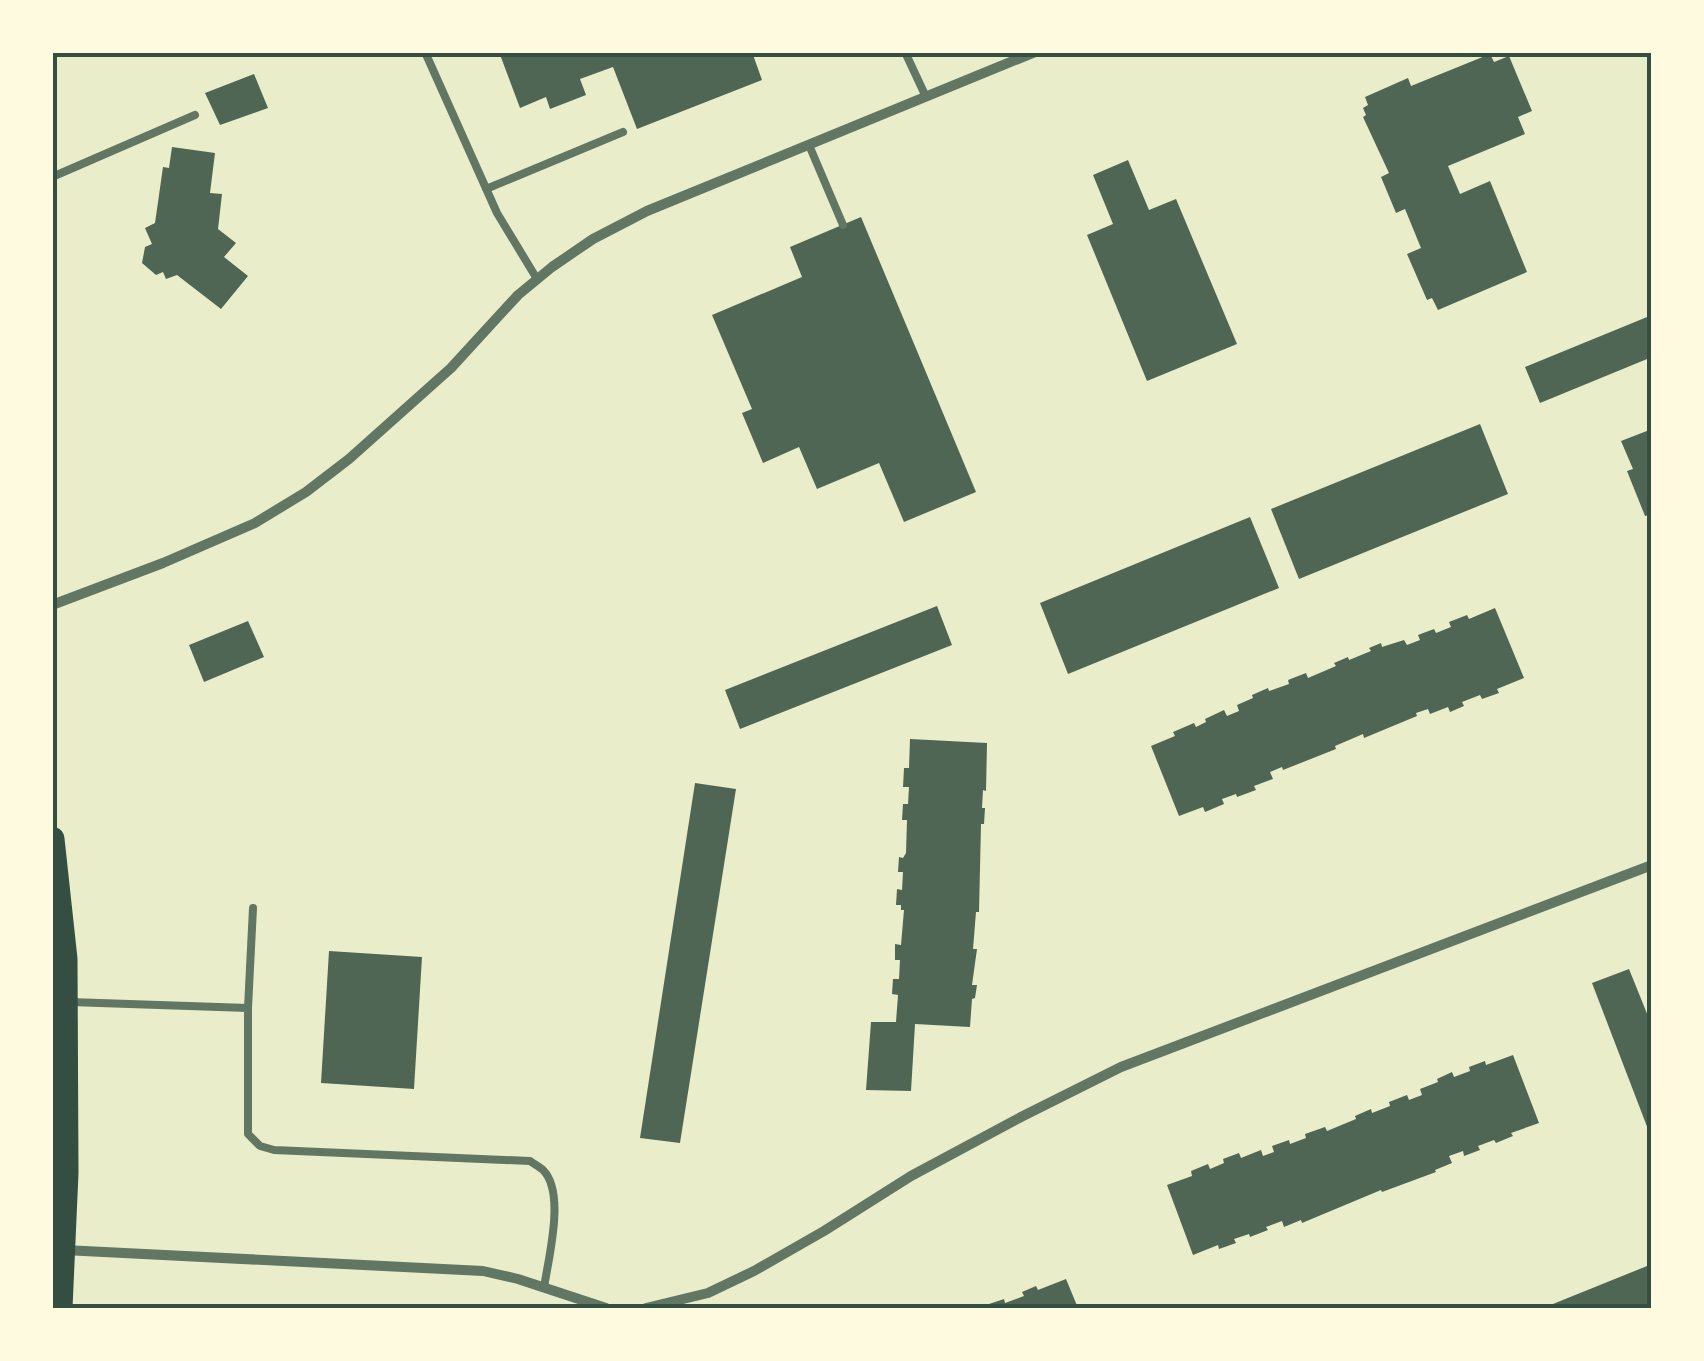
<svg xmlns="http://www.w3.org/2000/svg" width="1704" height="1361" font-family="'IBM Plex Sans',sans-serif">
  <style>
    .building { fill: #4f6655 }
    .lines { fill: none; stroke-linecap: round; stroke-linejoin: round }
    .service { stroke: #617663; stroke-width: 8 }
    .minor { stroke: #617663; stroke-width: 10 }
    .primary { stroke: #344e41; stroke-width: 25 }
    .neatline { fill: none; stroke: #344e41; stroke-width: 4 }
  </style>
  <rect width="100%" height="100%" fill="#e9edc9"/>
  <!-- building -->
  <path class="building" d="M 499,52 L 752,52 L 762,80 L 637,129 L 613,67 L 580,79 L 586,95 L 550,109 L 546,97 L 520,108 Z
    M 1490,54 L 1494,62 L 1509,56 L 1532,111 L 1518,117 L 1525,134 L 1448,166 L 1460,194 L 1490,181 L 1527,272 L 1438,310 L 1432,298 L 1427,300 L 1407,254 L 1421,248 L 1405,209 L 1396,213 L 1381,177 L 1389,173 L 1363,117 L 1366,115 L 1363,108 L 1368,105 L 1365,97 L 1408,78 L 1411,86 Z
    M 254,74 L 268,108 L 220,125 L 205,93 Z
    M 172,147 L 215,153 L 210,193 L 222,194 L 218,229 L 236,243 L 224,257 L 248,276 L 221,309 L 177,275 L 166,279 L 163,272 L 156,275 L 142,263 L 145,247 L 152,244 L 145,228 L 155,223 L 163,167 L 169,168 Z
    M 1128,160 L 1149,210 L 1176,199 L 1237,344 L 1147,381 L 1087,235 L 1113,224 L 1093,175 Z
    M 861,217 L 976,492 L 904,522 L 879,463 L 817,489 L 799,447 L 763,463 L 742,413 L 752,409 L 712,315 L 802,277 L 790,247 Z
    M 1652,315 L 1652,357 L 1540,403 L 1525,367 Z
    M 1480,424 L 1508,494 L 1299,579 L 1271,509 Z
    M 1652,429 L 1652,514 L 1645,516 L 1627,471 L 1633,469 L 1621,441 Z
    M 1250,517 L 1279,588 L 1068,674 L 1040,603 Z
    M 937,606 L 952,645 L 740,729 L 725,690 Z
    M 1495,608 L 1524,678 L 1497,689 L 1499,693 L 1482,699 L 1480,695 L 1462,702 L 1464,706 L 1450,712 L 1448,707 L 1430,714 L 1428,709 L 1416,713 L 1417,716 L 1364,738 L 1363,734 L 1335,746 L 1336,749 L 1283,770 L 1282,767 L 1270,772 L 1273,779 L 1254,786 L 1256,790 L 1237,797 L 1236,794 L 1222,799 L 1224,804 L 1205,812 L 1203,807 L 1179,816 L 1151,746 L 1175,736 L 1173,732 L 1194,723 L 1196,727 L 1206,722 L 1205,719 L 1224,710 L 1227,716 L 1239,711 L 1237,705 L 1253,698 L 1252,695 L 1268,688 L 1269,691 L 1289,684 L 1288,680 L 1306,673 L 1308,678 L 1336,666 L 1334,663 L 1348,657 L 1349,660 L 1371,651 L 1369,648 L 1381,643 L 1382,647 L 1404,640 L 1407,645 L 1420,640 L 1418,635 L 1434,629 L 1436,633 L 1451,627 L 1449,622 L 1467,615 L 1469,619 Z
    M 248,621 L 264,657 L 204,682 L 189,645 Z
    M 910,739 L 987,743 L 986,791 L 983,790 L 982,808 L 985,808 L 984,824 L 981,824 L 979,912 L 976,912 L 973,949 L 977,949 L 972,985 L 977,985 L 975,998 L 972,999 L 970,1027 L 915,1024 L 911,1091 L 866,1090 L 871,1022 L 896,1022 L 898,995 L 892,994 L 893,979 L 899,979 L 900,960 L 895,960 L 895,944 L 901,945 L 904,910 L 901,910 L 901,905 L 896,905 L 897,889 L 902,890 L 903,872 L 898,872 L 899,857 L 903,858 L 906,853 L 907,820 L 902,820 L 903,804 L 908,804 L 909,787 L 903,787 L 904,768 L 909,768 Z
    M 695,783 L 736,789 L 680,1143 L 640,1138 Z
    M 329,951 L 422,957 L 414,1089 L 321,1083 Z
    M 1629,969 L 1652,1026 L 1651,1137 L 1592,983 Z
    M 1513,1055 L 1539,1123 L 1511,1133 L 1513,1136 L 1496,1143 L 1494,1140 L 1478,1146 L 1480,1150 L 1464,1156 L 1463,1151 L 1449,1156 L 1452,1163 L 1435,1170 L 1436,1172 L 1382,1192 L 1381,1190 L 1302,1223 L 1301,1220 L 1284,1227 L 1282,1221 L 1266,1227 L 1268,1230 L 1250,1237 L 1249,1234 L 1234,1239 L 1236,1243 L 1219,1249 L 1218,1245 L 1193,1255 L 1167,1185 L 1192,1176 L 1191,1171 L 1208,1164 L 1210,1169 L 1224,1163 L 1223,1159 L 1239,1153 L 1241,1158 L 1261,1150 L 1263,1156 L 1274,1152 L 1272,1146 L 1289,1140 L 1290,1144 L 1306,1138 L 1305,1134 L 1325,1127 L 1327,1131 L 1356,1119 L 1355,1116 L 1371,1109 L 1372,1113 L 1390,1106 L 1389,1102 L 1407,1095 L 1409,1100 L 1422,1095 L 1420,1089 L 1438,1082 L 1437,1079 L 1452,1072 L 1454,1077 L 1470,1071 L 1469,1067 L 1485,1061 L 1486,1065 Z
    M 1652,1264 L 1652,1307 L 1543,1308 Z
    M 1066,1279 L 1078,1308 L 991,1308 L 989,1304 L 1004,1299 L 1005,1303 L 1024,1296 L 1022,1292 L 1036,1286 L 1038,1290 Z"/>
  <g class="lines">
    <!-- service -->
    <path class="service" d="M 425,52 L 497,213 L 537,279
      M 905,52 L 926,97
      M 809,145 L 843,225
      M 52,177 L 195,115
      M 486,189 L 623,132
      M 70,1002 L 248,1008 L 248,1134 L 260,1146 L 274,1150 L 530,1161 C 534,1164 540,1167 543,1170 C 566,1193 548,1259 544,1288
      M 248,1008 L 253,908"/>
    <!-- minor -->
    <path class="minor" d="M 52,605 L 163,563 L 255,523 L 306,492 L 349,459 L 451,368 L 518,295 L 552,267 L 593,239 L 647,211 L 1035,52
      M 64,1250 L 483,1271 L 518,1279 L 606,1308
      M 646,1308 L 708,1293 L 754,1271 L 824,1231 L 911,1176 L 1021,1117 L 1121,1067 L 1652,865"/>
    <!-- primary -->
    <path class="primary" d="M 52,839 L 65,959 L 66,1173 L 60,1308"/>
  </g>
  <!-- border -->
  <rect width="1704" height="1361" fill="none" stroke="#fefae0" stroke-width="110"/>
  <rect x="55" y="55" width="1594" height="1251" class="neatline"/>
</svg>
